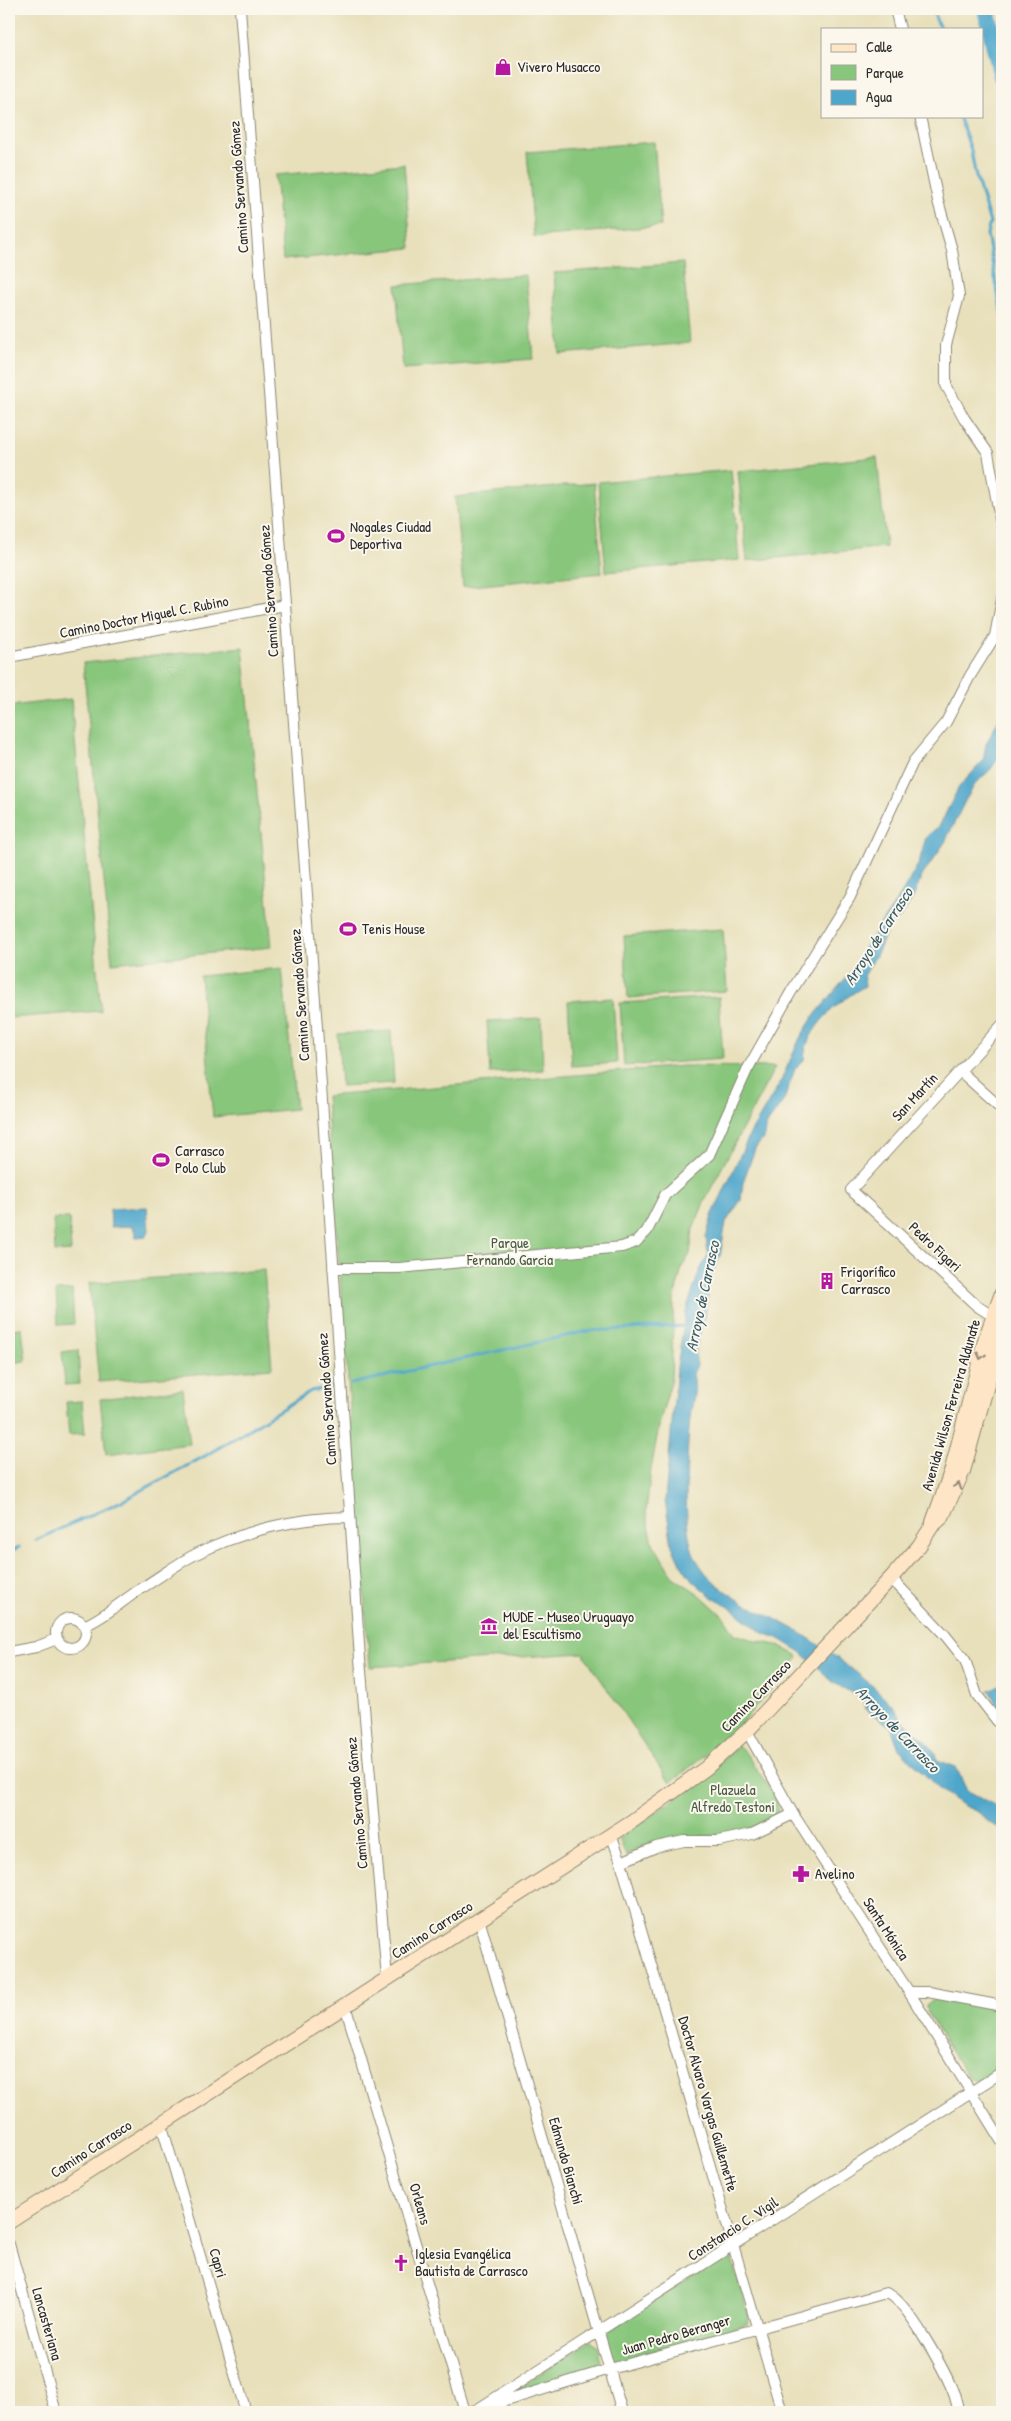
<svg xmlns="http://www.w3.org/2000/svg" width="1011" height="2421" font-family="'Patrick Hand',sans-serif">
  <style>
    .green { fill: #88c67c; stroke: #5a7854 }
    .water { fill: #4ea6cb; stroke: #3c687b }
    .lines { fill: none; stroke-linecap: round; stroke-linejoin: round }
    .stream { stroke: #4ea6cb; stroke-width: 3 }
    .river { stroke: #4ea6cb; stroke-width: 18 }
    .street-casing { stroke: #8a8673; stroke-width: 12 }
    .secondary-casing { stroke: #8a8673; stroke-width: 16 }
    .street { stroke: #fff; stroke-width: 10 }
    .secondary { stroke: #fee5c5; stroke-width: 14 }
    .oneway { stroke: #948878 }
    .labels { text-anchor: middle; stroke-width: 4; stroke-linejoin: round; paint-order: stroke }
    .poi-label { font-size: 15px; fill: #2b2b2b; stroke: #fbf7ec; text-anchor: start }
    .street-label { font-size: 15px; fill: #2b2b2b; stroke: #fbf7ec }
    .park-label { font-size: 15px; fill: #475a43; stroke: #fbf7ec }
    .water-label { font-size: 16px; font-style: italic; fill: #395c6b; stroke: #fbf7ec }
  </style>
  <rect width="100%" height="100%" fill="#fbf7ec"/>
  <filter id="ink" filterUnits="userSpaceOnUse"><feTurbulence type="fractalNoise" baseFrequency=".02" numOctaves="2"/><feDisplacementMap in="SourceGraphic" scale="10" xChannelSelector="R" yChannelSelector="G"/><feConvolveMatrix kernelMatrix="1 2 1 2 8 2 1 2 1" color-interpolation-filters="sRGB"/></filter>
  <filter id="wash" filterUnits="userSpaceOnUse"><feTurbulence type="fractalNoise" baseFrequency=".0096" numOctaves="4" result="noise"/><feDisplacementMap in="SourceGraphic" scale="20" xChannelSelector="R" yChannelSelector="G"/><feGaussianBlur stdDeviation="1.12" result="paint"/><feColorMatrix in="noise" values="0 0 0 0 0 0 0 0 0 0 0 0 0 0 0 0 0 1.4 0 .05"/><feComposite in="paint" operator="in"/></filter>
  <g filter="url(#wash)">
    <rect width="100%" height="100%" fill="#e8e0bb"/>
    <!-- green -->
    <path class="green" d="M 654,142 L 661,226 L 534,237 L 527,152 Z
      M 404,164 L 411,248 L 283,260 L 275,175 Z
      M 683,263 L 690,343 L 560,354 L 554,273 Z
      M 526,275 L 533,359 L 403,369 L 396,285 Z
      M 877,457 L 886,547 L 747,561 L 738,471 Z
      M 731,470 L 739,560 L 606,572 L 598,482 Z
      M 594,483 L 602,573 L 463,587 L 455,497 Z
      M 243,647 L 272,947 L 112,963 L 83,663 Z
      M 71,699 L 101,1011 L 9,1018 L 9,706 Z
      M 723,929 L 727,991 L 628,998 L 624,936 Z
      M 282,968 L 296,1109 L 213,1117 L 200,976 Z
      M 719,997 L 723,1059 L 624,1066 L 620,1003 Z
      M 613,998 L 617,1063 L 572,1066 L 568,1001 Z
      M 541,1018 L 543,1070 L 490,1073 L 487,1021 Z
      M 391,1031 L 394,1083 L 341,1086 L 338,1034 Z
      M 683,1066 L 775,1067 L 706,1198 L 693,1229 L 690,1254 L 682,1267 L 674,1300 L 671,1381 L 660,1421 L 651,1469 L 646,1512 L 653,1543 L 673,1577 L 699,1594 L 724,1617 L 735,1634 L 756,1641 L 777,1645 L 797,1655 L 798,1658 L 734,1732 L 670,1783 L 583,1653 L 370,1667 L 326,1096 Z
      M 69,1218 L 71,1251 L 55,1252 L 53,1219 Z
      M 264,1270 L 272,1368 L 99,1382 L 89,1283 Z
      M 72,1290 L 74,1324 L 58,1325 L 56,1291 Z
      M 22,1328 L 26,1361 L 10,1363 L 9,1329 Z
      M 78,1350 L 80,1384 L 65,1385 L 62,1352 Z
      M 183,1389 L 190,1444 L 106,1454 L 100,1399 Z
      M 82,1401 L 85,1434 L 69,1435 L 66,1402 Z
      M 738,1745 L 745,1752 L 773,1793 L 778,1804 L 779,1811 C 760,1840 699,1834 669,1839 C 654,1841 640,1848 626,1855 L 619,1839 L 712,1772 Z
      M 936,1997 L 1002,2009 L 1002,2068 C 991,2074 979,2086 967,2077 L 927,2013 L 926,2005 Z
      M 727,2256 L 731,2257 L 749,2316 L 747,2324 L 619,2363 L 611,2360 L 604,2334 L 606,2331 Z
      M 591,2341 L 597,2345 L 602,2367 L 514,2391 Z"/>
    <!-- water -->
    <path class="water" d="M 1002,714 L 1002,748 L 999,757 L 991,769 L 976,783 L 965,801 L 945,842 L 922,876 L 913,898 L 901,917 L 890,924 L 878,952 L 864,976 L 865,986 C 840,1000 805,1028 804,1060 L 795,1069 L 784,1100 L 767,1124 L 765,1136 L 755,1149 L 743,1182 L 741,1200 L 726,1222 L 720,1256 L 709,1281 L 707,1305 L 695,1353 L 697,1365 L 693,1374 C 697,1389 692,1403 690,1418 C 687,1451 681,1529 695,1557 C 719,1602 772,1612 810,1639 C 838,1658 870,1681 892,1705 C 896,1710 899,1716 903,1721 C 916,1733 931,1741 937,1760 L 956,1767 L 967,1791 L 1002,1809 L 1002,1829 L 990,1823 L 978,1812 L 962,1805 L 938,1788 L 899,1749 L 891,1727 L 865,1709 L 863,1699 L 834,1683 L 801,1652 L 778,1638 L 763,1633 L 731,1608 L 713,1598 L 692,1580 L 680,1563 L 672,1546 L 665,1500 L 677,1367 L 686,1311 L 699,1272 L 708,1255 L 706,1237 L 712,1216 L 751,1132 L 780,1083 L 800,1038 L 814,1016 L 855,967 L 866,945 L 902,893 L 919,863 L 926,837 L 940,825 L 959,787 L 983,761 L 986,744 Z
      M 147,1207 L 149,1231 L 146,1236 L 136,1237 L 133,1226 L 111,1227 L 110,1209 Z
      M 1002,1684 L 1002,1714 L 989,1690 Z"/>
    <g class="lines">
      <!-- stream -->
      <path class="stream" d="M 932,9 L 940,29
        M 959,116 L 971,150 L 975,173 L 990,223 L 987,234 L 1002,315
        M 351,1384 L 588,1331 L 687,1326
        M 36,1540 L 124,1500 L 205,1456 L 311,1391 L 336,1386
        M 9,1552 L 19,1547"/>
      <!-- river -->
      <path class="river" d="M 986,9 L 1002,77"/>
    </g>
  </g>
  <g filter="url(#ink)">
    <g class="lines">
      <!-- street casing -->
      <g class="street-casing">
        <path id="street" d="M 240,9 L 317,1027 L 360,1659 L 387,1978
          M 895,9 L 900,29
          M 920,116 L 938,201 L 952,250 L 959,296 L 946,345 L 946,385 L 964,418 L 988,453 L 1002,530
          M 9,657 L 285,605
          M 1002,1025 L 851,1190 L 977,1306 L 1002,1322
          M 960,1071 L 1002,1109
          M 333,1268 L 399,1268 L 622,1247 L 636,1242 L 647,1231 L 665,1195 L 709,1155 L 747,1070 L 791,992 L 850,897 L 913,762 L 946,722 L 970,676 L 995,636 L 1002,599
          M 891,1578 L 945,1635 L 965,1660 L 977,1695 L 1002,1727
          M56 1633a15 15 0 1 1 30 0a15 15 0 1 1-30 0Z
          M 84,1626 C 107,1616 124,1599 145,1586 C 161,1576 178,1563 196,1554 C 243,1531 298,1517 350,1517
          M 9,1652 L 36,1647 L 57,1639
          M 747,1731 L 793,1814 L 909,1992 L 1002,2142
          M 611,1834 L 621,1862 L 782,2412
          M 621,1862 L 656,1847 L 684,1841 L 719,1841 L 752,1834 L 793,1814
          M 479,1919 L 622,2412
          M 909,1992 L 928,1992 L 1002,2006
          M 345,2005 L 465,2412
          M 161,2123 L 246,2412
          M 9,2244 L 56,2412
          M 478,2409 L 1002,2072
          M 469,2412 L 610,2369 L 886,2293 C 906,2298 946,2373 954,2394 C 956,2399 957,2406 959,2412"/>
      </g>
      <!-- secondary casing -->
      <g class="secondary-casing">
        <path id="secondary" d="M 933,1522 L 952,1469 L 985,1340 L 1002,1293
          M 9,2222 L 631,1822 L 706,1768 L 747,1731 L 891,1578 L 919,1546 L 932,1526 L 942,1517 L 963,1471 L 1002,1331"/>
      </g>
      <!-- street -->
      <use href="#street" class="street"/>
      <!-- secondary -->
      <use href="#secondary" class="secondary"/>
    </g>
    <!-- one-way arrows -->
    <defs><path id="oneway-chevron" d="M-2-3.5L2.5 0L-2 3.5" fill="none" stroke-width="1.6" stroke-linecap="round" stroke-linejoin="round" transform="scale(1.25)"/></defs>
    <g class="oneway">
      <use href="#oneway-chevron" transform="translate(981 1356) rotate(104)"/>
      <use href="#oneway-chevron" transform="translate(958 1486) rotate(-69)"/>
    </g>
  </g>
  <!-- icons -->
  <defs>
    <g id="shop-bare" transform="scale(1.35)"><path d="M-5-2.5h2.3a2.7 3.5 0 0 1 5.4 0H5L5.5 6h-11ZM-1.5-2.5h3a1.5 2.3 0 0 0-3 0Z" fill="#b5179e" stroke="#fbf7ec" stroke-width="2.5" paint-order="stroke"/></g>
    <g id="stadium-bare" transform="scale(1.35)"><path d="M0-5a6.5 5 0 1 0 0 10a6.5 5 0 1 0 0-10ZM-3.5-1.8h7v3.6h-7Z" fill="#b5179e" stroke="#fbf7ec" stroke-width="2.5" paint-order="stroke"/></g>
    <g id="building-bare" transform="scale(1.35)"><path d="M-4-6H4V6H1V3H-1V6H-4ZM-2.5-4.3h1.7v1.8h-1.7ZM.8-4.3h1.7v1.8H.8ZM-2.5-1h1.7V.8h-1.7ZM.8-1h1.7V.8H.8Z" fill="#b5179e" stroke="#fbf7ec" stroke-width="2.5" paint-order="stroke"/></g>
    <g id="museum-bare" transform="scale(1.35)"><path d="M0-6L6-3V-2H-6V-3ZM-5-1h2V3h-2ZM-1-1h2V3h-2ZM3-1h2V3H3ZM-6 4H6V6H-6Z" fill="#b5179e" stroke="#fbf7ec" stroke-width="2.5" paint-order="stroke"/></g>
    <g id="pharmacy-bare" transform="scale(1.35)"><path d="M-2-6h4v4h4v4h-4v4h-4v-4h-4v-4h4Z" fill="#b5179e" stroke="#fbf7ec" stroke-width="2.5" paint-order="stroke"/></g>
    <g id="church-bare" transform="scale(1.35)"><path d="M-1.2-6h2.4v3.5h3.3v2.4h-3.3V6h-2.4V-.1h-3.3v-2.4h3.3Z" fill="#b5179e" stroke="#fbf7ec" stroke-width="2.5" paint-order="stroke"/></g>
  </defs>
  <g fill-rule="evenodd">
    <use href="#shop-bare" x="503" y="67"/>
    <use href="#stadium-bare" x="336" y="536"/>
    <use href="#stadium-bare" x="348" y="929"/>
    <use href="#stadium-bare" x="161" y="1160"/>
    <use href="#building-bare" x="827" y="1281"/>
    <use href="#museum-bare" x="489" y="1626"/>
    <use href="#pharmacy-bare" x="801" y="1874"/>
    <use href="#church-bare" x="401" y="2263"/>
  </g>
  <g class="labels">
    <!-- poi labels -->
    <g class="poi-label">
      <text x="517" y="72">Vivero Musacco</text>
      <text x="350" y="532">Nogales Ciudad<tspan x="350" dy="17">Deportiva</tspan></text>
      <text x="362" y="934">Tenis House</text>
      <text x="175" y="1156">Carrasco<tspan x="175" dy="17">Polo Club</tspan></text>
      <text x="841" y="1277">Frigorífico<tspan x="841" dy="17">Carrasco</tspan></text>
      <text x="503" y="1622">MUDE - Museo Uruguayo<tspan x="503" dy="17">del Escultismo</tspan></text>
      <text x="815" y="1879">Avelino</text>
      <text x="415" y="2259">Iglesia Evangélica<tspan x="415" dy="17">Bautista de Carrasco</tspan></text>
    </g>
    <!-- street labels -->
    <g class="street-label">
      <text transform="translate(239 187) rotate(-94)" y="5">Camino Servando Gómez</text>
      <text transform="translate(269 591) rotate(-94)" y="5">Camino Servando Gómez</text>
      <text transform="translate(144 617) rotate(-11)" y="5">Camino Doctor Miguel C. Rubino</text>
      <text transform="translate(300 995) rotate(-94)" y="5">Camino Servando Gómez</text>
      <text transform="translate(915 1097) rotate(-47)" y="5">San Martín</text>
      <text transform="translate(935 1247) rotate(43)" y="5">Pedro Figari</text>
      <text transform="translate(327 1399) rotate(-94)" y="5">Camino Servando Gómez</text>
      <text transform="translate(951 1405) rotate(-74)" y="5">Avenida Wilson Ferreira Aldunate</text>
      <text transform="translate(756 1696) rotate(-46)" y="5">Camino Carrasco</text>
      <text transform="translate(357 1803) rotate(-95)" y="5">Camino Servando Gómez</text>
      <text transform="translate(886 1929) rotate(57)" y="5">Santa Mónica</text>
      <text transform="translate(432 1930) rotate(-33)" y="5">Camino Carrasco</text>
      <text transform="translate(708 2104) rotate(74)" y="5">Doctor Alvaro Vargas Guillemette</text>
      <text transform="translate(91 2149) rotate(-33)" y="5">Camino Carrasco</text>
      <text transform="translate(566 2161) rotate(74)" y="5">Edmundo Bianchi</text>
      <text transform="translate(420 2204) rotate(74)" y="5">Orleans</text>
      <text transform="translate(733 2229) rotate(-33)" y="5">Constancio C. Vigil</text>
      <text transform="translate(218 2263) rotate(74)" y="5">Capri</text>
      <text transform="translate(47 2324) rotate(74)" y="5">Lancasteriana</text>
      <text transform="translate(676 2335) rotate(-16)" y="5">Juan Pedro Beranger</text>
    </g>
    <!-- park labels -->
    <g class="park-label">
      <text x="510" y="1248">Parque<tspan x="510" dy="17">Fernando Garcia</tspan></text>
      <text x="733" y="1795">Plazuela<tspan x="733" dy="17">Alfredo Testoni</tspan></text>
    </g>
    <!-- water labels -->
    <g class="water-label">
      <text transform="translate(878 936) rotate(-57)" y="6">Arroyo de Carrasco</text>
      <text transform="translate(702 1296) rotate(-78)" y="6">Arroyo de Carrasco</text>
      <text transform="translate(898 1729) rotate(46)" y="6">Arroyo de Carrasco</text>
    </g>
  </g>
  <!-- margin -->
  <rect width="1011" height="2421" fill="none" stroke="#fbf7ec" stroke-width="30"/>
  <!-- legend -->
  <rect x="821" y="28" width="162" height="90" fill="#fbf7ec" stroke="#a8a59f"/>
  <rect x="831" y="44" width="25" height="8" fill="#fee5c5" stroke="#a8a59f"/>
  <text x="866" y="52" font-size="15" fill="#2b2b2b">Calle</text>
  <rect x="831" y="65" width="25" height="15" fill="#88c67c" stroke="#a8a59f"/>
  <text x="866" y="78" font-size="15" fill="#2b2b2b">Parque</text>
  <rect x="831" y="90" width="25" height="15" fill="#4ea6cb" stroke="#a8a59f"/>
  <text x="866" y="102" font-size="15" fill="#2b2b2b">Agua</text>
</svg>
